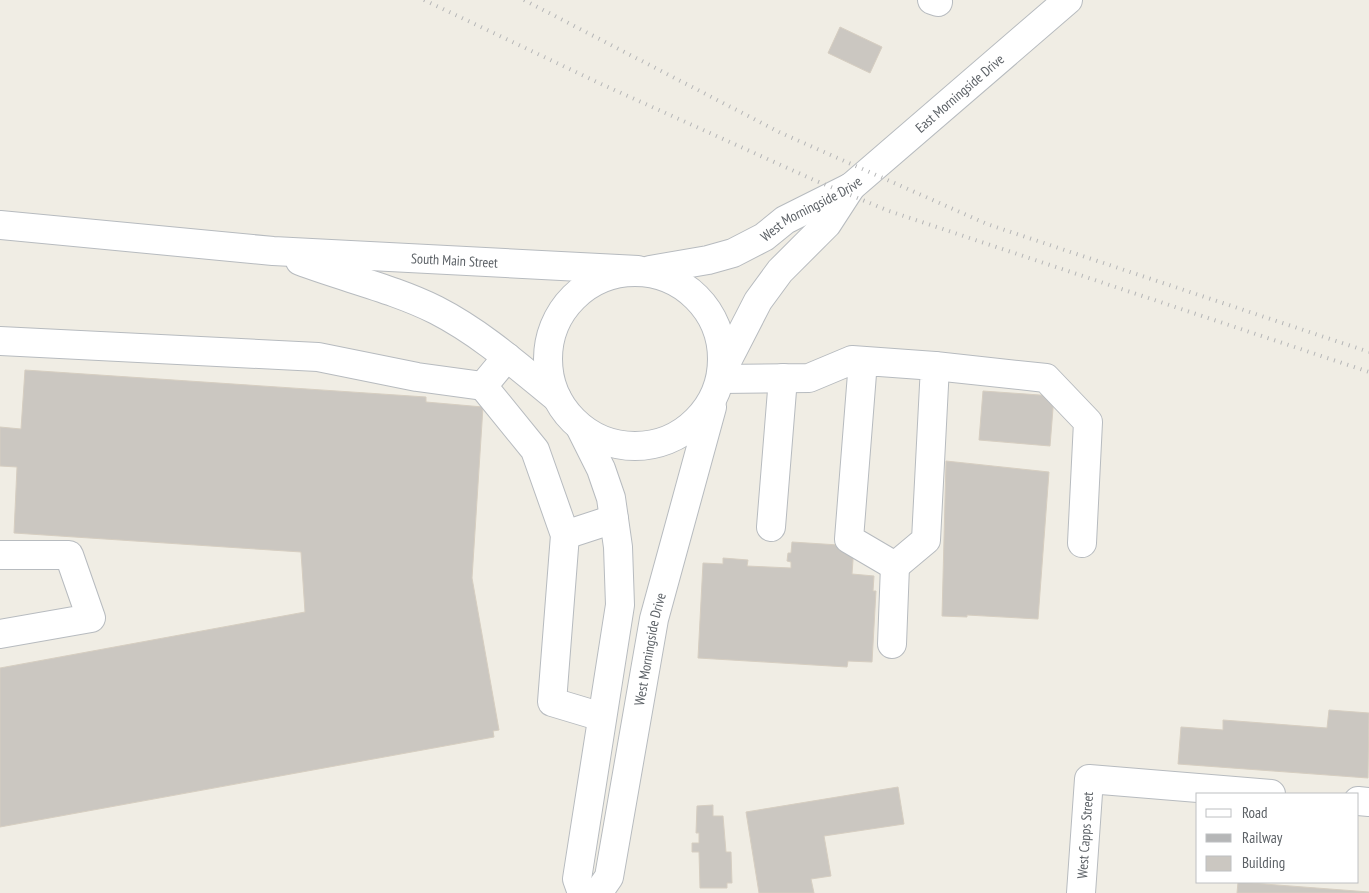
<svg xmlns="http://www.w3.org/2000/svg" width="1369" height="893" font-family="'PT Sans Narrow',sans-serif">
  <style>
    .building { fill: #cbc7c1; stroke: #d6cec1 }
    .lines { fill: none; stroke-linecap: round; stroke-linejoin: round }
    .minor-casing { stroke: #b7bbbf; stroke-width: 30 }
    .minor { stroke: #fff; stroke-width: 28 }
    .rail { stroke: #b5b6b7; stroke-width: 4; stroke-dasharray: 1 6; stroke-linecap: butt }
    .labels { text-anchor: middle; stroke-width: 4; stroke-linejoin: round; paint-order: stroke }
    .street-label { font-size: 14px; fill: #5c6166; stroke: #fff }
  </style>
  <rect width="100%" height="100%" fill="#f0ede4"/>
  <!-- building -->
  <path class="building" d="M 840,27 L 882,47 L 870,73 L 828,53 Z
    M 25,370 L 426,397 L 426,402 L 483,407 L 472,578 L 499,730 L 493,731 L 494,737 L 0,827 L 0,668 L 305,612 L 301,552 L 14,533 L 17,467 L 0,466 L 0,427 L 21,429 Z
    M 983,391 L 1054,396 L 1050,446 L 979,440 Z
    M 946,461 L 1049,472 L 1038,619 L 967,615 L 967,617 L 942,616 Z
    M 792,542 L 854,546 L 852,574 L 874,576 L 873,591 L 876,591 L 872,662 L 848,661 L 847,667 L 698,658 L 703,563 L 723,564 L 723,558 L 748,560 L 747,566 L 791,568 L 791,562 L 787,561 L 788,553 L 791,553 Z
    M 1329,710 L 1369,713 L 1368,778 L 1178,764 L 1181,727 L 1223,730 L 1223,720 L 1327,728 Z
    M 898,787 L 904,824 L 824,836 L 831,876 L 811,879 L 814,893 L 759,893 L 746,812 Z
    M 713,805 L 713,816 L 723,816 L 726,852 L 731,852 L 732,883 L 727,883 L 727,888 L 700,888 L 699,852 L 692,852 L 692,843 L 699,843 L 699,833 L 696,833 L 697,806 Z
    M 1238,882 L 1369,892 L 1369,893 L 1237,893 Z"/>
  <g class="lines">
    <!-- minor casing -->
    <g class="minor-casing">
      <g id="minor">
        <path d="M 932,0 L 938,2"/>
        <path id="s1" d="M 0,225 L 273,251 L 638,270"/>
        <path d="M 300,261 C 345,278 394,289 436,310 C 481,333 519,367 557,398"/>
        <path id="s2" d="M 650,270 L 708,260 L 733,253 L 764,237 L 785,220 L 851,187 L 1068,0"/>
        <circle cx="635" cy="359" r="87"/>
        <path d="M 0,341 L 318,357 L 417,377 L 483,386"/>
        <path d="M 507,357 L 483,386 L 535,450 L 565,535 L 552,702 L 602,717"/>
        <path d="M 935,366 L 1046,378 L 1088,422 L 1082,543"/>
        <path d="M 722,371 L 758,301 L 780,271 L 827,224 L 851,187"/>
        <path d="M 721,379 L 809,378 L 852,360 L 935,366 L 926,540 L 895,566 L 849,539 L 863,361"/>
        <path d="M 580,427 L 601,469 L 611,498 L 618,547 L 620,605 L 577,879 L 582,893"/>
        <path d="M 771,527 L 783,378"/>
        <path d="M 565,535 L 614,519"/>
        <path d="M 0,555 L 69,555 L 91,618 L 0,634"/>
        <path d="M 892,644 L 895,566"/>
        <path d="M 1358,801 L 1369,802"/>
        <path id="s3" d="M 598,893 L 609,877 L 654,619 L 712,407"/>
        <path id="s4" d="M 1081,893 L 1089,779 L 1271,794"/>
      </g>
    </g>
    <!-- minor -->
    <use href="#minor" class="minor"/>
    <!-- rail -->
    <path class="rail" d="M 424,0 L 599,83 L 814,180 L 889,211 L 1369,372
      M 524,0 L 781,133 L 987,224 L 1369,352"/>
  </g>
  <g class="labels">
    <!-- street labels -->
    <g class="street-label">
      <text dy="5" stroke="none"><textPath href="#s2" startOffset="364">East Morningside Drive</textPath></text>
      <text dy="5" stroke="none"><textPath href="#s2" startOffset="175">West Morningside Drive</textPath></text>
      <text dy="5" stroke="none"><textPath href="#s1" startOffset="456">South Main Street</textPath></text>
      <text dy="5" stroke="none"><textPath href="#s3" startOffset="251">West Morningside Drive</textPath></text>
      <text dy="5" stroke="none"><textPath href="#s4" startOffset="58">West Capps Street</textPath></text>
    </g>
  </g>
  <!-- legend -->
  <rect x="1196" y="793" width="162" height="90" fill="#ffffff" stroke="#bec0c2"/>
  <rect x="1206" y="809" width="25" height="8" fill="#ffffff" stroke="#bec0c2"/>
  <text x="1242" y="818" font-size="15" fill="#5c6166">Road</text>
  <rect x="1206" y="834" width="25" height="8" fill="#b5b6b7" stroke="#bec0c2"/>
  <text x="1242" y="843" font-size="15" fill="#5c6166">Railway</text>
  <rect x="1206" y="856" width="25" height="15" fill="#cbc7c1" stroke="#bec0c2"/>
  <text x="1242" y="868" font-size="15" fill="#5c6166">Building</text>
</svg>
